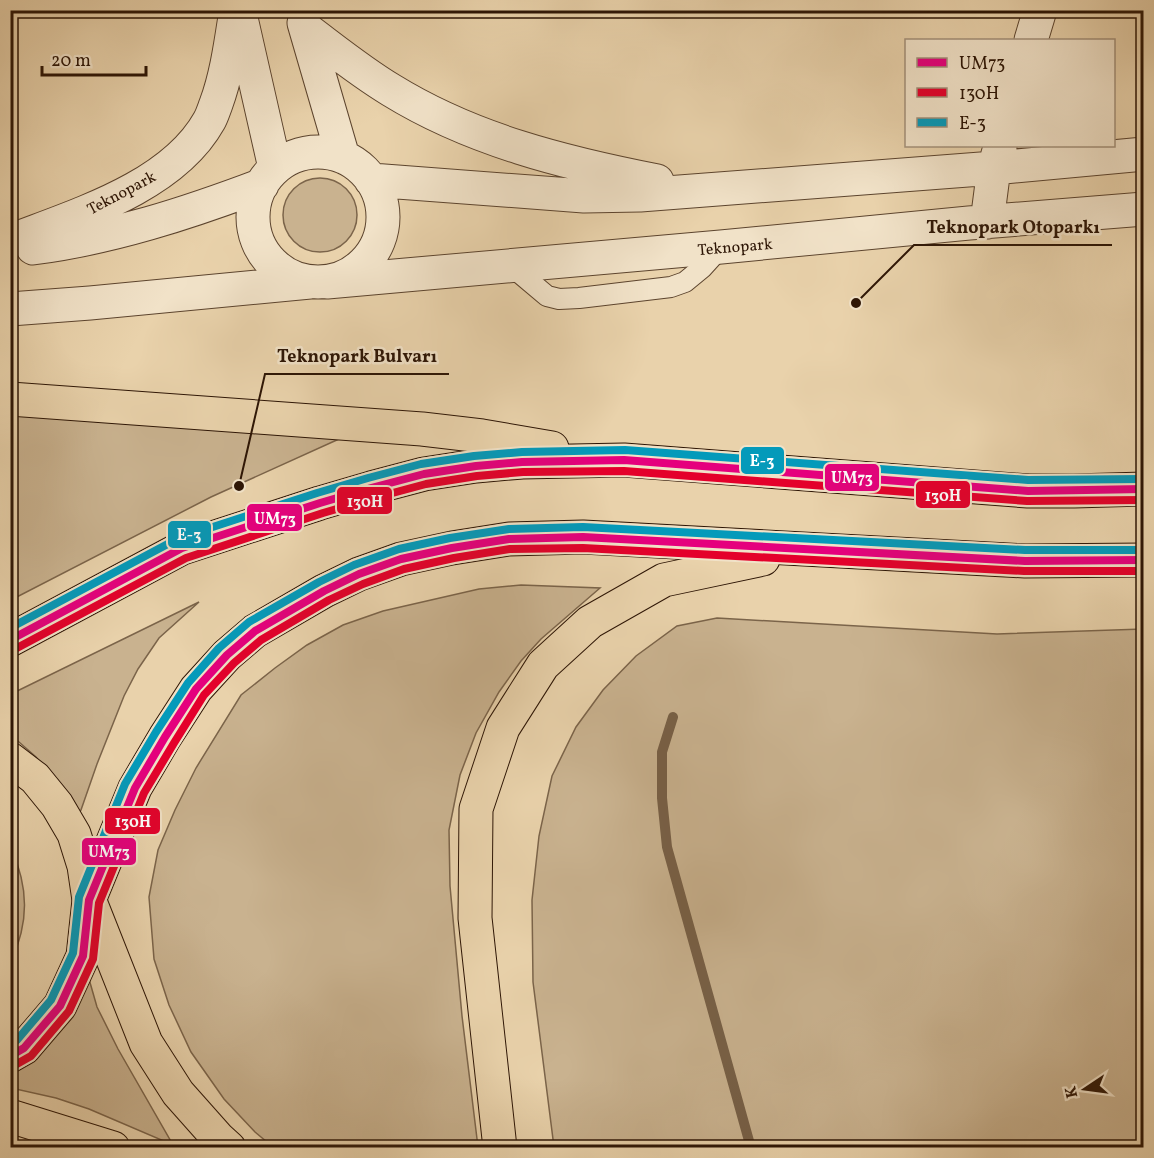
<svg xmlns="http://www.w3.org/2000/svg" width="1154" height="1158" font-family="Vollkorn,serif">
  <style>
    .green { fill: #c9b28f; stroke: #7b644a; stroke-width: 1.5 }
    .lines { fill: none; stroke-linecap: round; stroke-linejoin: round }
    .stream { stroke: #776047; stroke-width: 10 }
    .service-casing { stroke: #5c442e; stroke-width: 22 }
    .minor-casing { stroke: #5c442e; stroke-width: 35 }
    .primary-casing { stroke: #2d1505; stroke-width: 35 }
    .trunk-casing { stroke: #2d1505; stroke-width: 35 }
    .service { stroke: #f1e2c8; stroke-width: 20 }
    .minor { stroke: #f1e2c8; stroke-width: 33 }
    .primary { stroke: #e9d2ab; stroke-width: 33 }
    .trunk { stroke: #e9d2ab; stroke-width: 33 }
    .bus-1-casing { stroke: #f1e2c8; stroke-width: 12 }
    .bus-2-casing { stroke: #f1e2c8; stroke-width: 12 }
    .bus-3-casing { stroke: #f1e2c8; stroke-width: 12 }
    .bus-1 { stroke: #e5007d; stroke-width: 8 }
    .bus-2 { stroke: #e4002b; stroke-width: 8 }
    .bus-3 { stroke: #049aba; stroke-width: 8 }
    .labels { text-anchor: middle; stroke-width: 5; stroke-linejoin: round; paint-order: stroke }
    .street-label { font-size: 16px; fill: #2d1505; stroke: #f1e2c8 }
    .leader { fill: none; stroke: #2d1505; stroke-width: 2 }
    .callout-dot { fill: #2d1505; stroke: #f1e2c8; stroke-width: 2 }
    .callout-label { font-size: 18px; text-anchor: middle; font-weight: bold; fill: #2d1505; stroke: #f1e2c8; stroke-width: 5; stroke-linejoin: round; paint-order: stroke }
    .line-badge { stroke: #f1e2c8; stroke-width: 2 }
    .badge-label { font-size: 16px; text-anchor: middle; font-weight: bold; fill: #fff }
  </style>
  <rect width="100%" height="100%" fill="#e9d2ab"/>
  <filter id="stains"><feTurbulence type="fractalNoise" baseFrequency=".00333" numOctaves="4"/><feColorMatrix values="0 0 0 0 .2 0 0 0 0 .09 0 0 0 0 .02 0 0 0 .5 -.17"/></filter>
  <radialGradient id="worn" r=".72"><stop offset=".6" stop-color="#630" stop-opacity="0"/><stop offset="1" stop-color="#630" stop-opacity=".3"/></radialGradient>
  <!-- green -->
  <path class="green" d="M283 215a37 37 0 1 1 74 0a37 37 0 1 1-74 0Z
    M 11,414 L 339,439 L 211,497 L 11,600 Z
    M 521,585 L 600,588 L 541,639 L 521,661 L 499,692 L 476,733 L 460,775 L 449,830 L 450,886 L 462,1016 L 478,1147 L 273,1147 L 255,1132 L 224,1099 L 191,1052 L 169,1005 L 154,959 L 149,897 L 158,850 L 175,810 L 196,768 L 241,695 L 275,668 L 307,645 L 343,625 L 383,611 L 479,589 Z
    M 199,602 L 159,638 L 138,669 L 124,696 L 97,764 L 81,810 L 79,813 L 36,757 L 11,735 L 11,694 Z
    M 717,618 L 997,634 L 1143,629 L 1143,1147 L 554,1147 L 533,982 L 532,900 L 539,836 L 552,776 L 576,727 L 603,690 L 636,656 L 677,626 Z
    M 11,848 C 29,888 29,922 11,962 Z
    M 89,979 L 97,1007 L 118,1049 L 173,1145 L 89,1109 L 56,1098 L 11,1088 L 11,1074 L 52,1032 Z"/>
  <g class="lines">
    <!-- stream -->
    <path class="stream" d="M 673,717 L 662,752 L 662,798 L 667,847 L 751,1148"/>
    <!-- service casing -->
    <g class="service-casing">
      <path id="service" d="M 510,265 L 547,296 L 559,299 L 579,298 L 671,287 L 685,282 L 702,268 L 721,247"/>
    </g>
    <!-- minor casing -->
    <g class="minor-casing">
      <path id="minor" d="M 241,18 L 275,168
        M 304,23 L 343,157
        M 306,29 C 334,50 361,72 391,90 C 472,140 565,163 657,181
        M 1031,40 L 1040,10
        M253 217a65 65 0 1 1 130 0a65 65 0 1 1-130 0Z
        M 371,180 L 584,196 L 640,195 L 994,168 L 1144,154
        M 987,222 L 994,168 L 1000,147
        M 10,241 C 77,215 172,187 209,121 C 212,116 214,109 216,104 C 227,74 231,42 236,10
        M 33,248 C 111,238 188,213 262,185
        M 327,282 L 721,247 L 969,223 L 1144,209
        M 10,309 L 90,303 L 310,282"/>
    </g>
    <!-- primary casing -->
    <g class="primary-casing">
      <path id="primary" d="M 10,759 L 35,778 L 57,805 L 74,834 L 84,866 L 89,900 L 83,956 L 60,1006 L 24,1048 L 10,1056
        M 91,904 L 146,1043 L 178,1093 L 218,1138 L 229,1148
        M 10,1116 L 113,1148"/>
    </g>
    <!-- trunk casing -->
    <g class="trunk-casing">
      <path id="trunk" d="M 10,399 L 422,429 L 482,436 L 552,448
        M 10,640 L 182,548 L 320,503 L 371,488 L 424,474 L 476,466 L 522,462 L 624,460 L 1028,491 L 1074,491 L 1144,489
        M 89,900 L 135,788 L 165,737 L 196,689 L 227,655 L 255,631 L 324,591 L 359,574 L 401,559 L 452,548 L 509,539 L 583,537 L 1025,561 L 1144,560
        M 500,1148 L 475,918 L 476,809 L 503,728 L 543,665 L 590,622 L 664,580 L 763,559"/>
    </g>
    <!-- service -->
    <use href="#service" class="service"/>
    <!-- minor -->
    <use href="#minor" class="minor"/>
    <!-- primary -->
    <use href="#primary" class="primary"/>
    <!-- trunk -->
    <use href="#trunk" class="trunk"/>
    <!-- bus-1 casing -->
    <g class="bus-1-casing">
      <path id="bus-1" d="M 10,640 L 182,548 L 320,503 L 371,488 L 424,474 L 476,466 L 522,462 L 624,460 L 1028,491 L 1144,489
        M 10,1056 L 24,1048 L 60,1006 L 83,956 L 89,900 L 135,788 L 165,737 L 196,689 L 227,655 L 255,631 L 324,591 L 359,574 L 401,559 L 452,548 L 509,539 L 583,537 L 1025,561 L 1144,560"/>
    </g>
    <!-- bus-2 casing -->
    <g class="bus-2-casing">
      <path id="bus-2" d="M 15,649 L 186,558 L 323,513 L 374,498 L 426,484 L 477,476 L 523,472 L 624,471 L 1027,501 L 1144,500
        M 15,1065 L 31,1056 L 69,1011 L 93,959 L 99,903 L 144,793 L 174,743 L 204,695 L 234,663 L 261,640 L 329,600 L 363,584 L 404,569 L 454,558 L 510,549 L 583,548 L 1024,571 L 1144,571"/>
    </g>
    <!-- bus-3 casing -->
    <g class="bus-3-casing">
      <path id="bus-3" d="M 10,628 L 179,538 L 317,493 L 368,478 L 421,464 L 474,456 L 522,452 L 625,450 L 1028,480 L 1144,479
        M 10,1044 L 17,1040 L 51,1000 L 73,953 L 79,897 L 125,784 L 156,732 L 188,683 L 219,648 L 249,622 L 319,582 L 354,565 L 399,549 L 450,538 L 509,529 L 583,527 L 1025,550 L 1144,550"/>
    </g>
    <!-- bus-1 -->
    <use href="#bus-1" class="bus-1"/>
    <!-- bus-2 -->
    <use href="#bus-2" class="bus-2"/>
    <!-- bus-3 -->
    <use href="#bus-3" class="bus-3"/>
  </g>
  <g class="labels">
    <!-- street labels -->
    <g class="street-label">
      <text transform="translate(121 192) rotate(-28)" y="6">Teknopark</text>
      <text transform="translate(735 246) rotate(-5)" y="6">Teknopark</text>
    </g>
  </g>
  <!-- callouts -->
  <path class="leader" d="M856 303L914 245H1112M239 486L265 374H449"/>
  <g class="callout-dot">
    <circle cx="856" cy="303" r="6"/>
    <circle cx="239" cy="486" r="6"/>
  </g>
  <g class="callout-label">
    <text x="1013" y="233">Teknopark Otoparkı</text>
    <text x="357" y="362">Teknopark Bulvarı</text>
  </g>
  <g class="line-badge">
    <rect x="740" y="446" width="45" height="29" rx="6" fill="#049aba"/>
    <rect x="824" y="463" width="56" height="29" rx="6" fill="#e5007d"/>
    <rect x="915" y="480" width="56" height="29" rx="6" fill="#e4002b"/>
    <rect x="336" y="486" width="57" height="29" rx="6" fill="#e4002b"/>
    <rect x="246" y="503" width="57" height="29" rx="6" fill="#e5007d"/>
    <rect x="167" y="520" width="45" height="29" rx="6" fill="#049aba"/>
    <rect x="104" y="807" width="57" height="28" rx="6" fill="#e4002b"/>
    <rect x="81" y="837" width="56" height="29" rx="6" fill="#e5007d"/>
  </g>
  <g class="badge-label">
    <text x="762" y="466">E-3</text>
    <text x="852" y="483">UM73</text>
    <text x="943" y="501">130H</text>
    <text x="365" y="507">130H</text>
    <text x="275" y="524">UM73</text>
    <text x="189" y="540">E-3</text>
    <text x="133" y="827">130H</text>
    <text x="109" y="857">UM73</text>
  </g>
  <!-- margin -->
  <rect width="1154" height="1158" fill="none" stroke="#e9d2ab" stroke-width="36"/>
  <rect x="12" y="12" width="1130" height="1134" fill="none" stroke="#2d1505" stroke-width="3"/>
  <rect x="18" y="18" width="1118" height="1122" fill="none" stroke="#2d1505" stroke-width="1.5"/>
  <!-- legend -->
  <rect x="905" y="39" width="210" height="108" fill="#f1e2c8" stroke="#a3907a" stroke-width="1.5"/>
  <rect x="917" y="58" width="30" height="9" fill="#e5007d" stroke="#a3907a" stroke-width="1.5"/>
  <text x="959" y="69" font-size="18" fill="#2d1505">UM73</text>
  <rect x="917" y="88" width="30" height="9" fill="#e4002b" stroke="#a3907a" stroke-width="1.5"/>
  <text x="959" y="99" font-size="18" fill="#2d1505">130H</text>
  <rect x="917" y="118" width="30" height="9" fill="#049aba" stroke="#a3907a" stroke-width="1.5"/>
  <text x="959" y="129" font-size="18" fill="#2d1505">E-3</text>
  <!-- north arrow -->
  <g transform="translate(1085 1089) rotate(257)" stroke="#f1e2c8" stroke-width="4.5" paint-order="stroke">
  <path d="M0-4.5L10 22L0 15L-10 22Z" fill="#2d1505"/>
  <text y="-9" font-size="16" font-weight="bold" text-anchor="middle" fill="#2d1505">K</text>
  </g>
  <!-- scale -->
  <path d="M42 66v9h104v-9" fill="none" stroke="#2d1505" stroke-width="3"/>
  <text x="51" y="66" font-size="18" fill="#2d1505" stroke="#f1e2c8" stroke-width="4.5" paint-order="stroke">20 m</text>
  <rect width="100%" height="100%" filter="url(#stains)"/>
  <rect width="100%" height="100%" fill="url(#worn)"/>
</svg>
